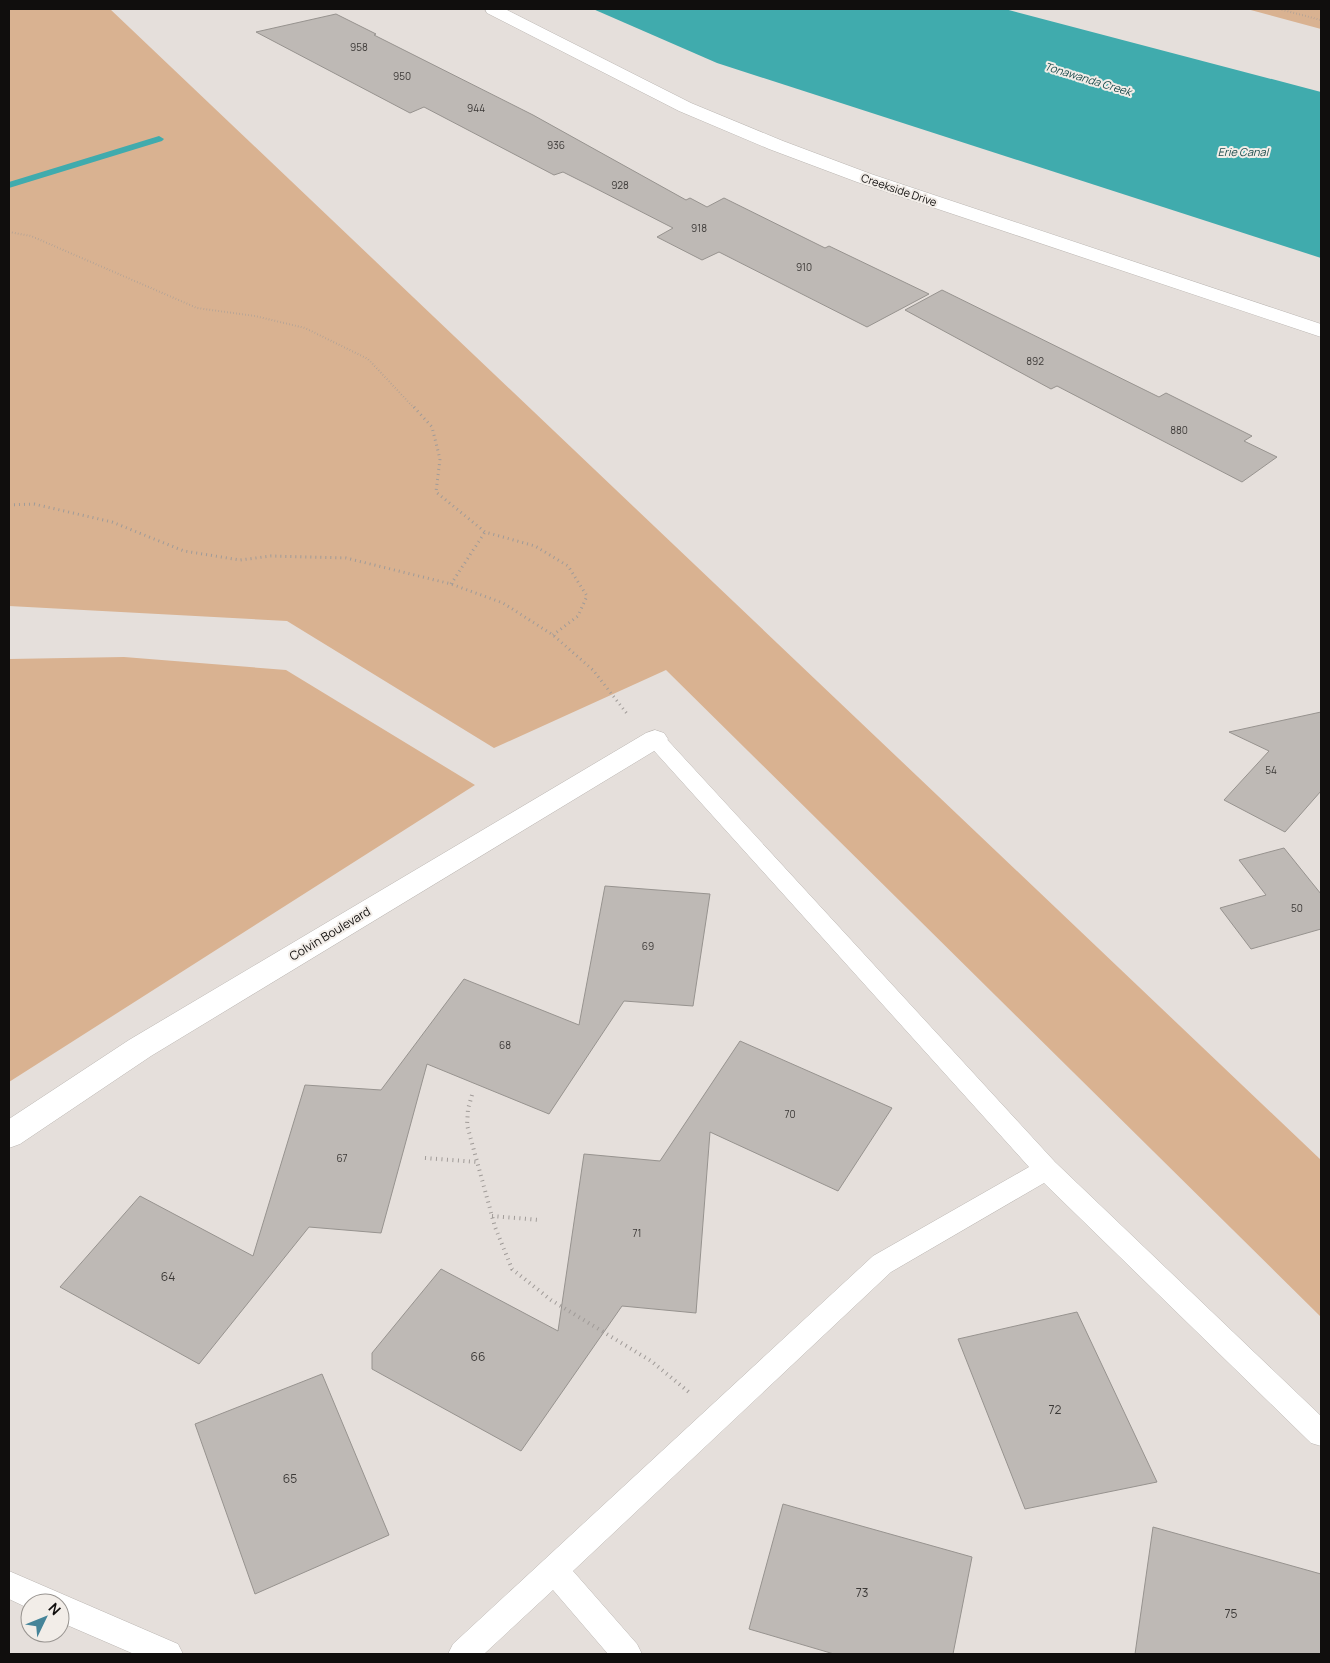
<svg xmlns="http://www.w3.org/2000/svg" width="1330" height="1663" font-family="Manrope,sans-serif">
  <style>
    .green { fill: #d9b291 }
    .water { fill: #40abad }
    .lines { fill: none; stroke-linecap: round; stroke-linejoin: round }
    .stream { fill: #40abad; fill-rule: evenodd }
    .building { fill: #beb9b5; stroke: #97938f }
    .service-casing { stroke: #bbb6b2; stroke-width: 1 }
    .minor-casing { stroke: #bbb6b2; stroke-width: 1 }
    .tertiary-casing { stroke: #bbb6b2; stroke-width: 1 }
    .path-far2 { stroke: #a09b98; stroke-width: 2; stroke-dasharray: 0.5 2.5; stroke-linecap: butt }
    .path-far1 { stroke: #a09b98; stroke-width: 3; stroke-dasharray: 1 4; stroke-linecap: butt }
    .path { stroke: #a09b98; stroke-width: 4; stroke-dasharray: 1 4.5; stroke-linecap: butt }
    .service { fill: #fff; fill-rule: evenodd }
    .minor { fill: #fff; fill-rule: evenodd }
    .tertiary { fill: #fff; fill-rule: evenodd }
    .labels { text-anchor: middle; stroke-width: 4; stroke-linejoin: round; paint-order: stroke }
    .number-label { font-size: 10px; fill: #3c3937 }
    .far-water-label { font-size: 11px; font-style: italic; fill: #1f4d4e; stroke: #f2ede8 }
    .far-street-label { font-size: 11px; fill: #100e0d; stroke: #f2ede8 }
    .street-label { font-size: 12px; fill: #100e0d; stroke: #f2ede8 }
    .near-number-label { font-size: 12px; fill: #3c3937 }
  </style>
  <rect width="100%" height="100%" fill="#e5dfdb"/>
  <!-- green -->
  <path class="green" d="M 9,9 L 110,9 L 1321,1160 L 1321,1317 L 666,670 L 494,748 L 287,621 L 9,606 Z
    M 1247,9 L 1321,9 L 1321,29 Z
    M 124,657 L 286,670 L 475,785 L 9,1082 L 9,659 Z"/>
  <!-- water -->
  <path class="water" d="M 593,9 L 1005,9 L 1321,92 L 1321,258 L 717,63 Z"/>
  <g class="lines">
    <!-- stream -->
    <path class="stream" d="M 159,136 L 164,139 L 162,141 L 9,188 L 9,182 Z"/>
  </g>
  <!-- building -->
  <path class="building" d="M 336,14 L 376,34 L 374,35 L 533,115 L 686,200 L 690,198 L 707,207 L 724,198 L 825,248 L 829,246 L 929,294 L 867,327 L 719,252 L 702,260 L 657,237 L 673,228 L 591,186 L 563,172 L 554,175 L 424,107 L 410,113 L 256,32 Z
    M 942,290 L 1159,397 L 1166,393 L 1252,436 L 1244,441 L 1277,457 L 1242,482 L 1057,386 L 1051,389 L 905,310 Z
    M 1321,712 L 1321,791 L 1285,832 L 1224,800 L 1269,751 L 1229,732 Z
    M 1284,848 L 1321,894 L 1321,929 L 1251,949 L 1220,908 L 1266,895 L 1239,860 Z
    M 605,886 L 710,894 L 693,1006 L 624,1001 L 549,1114 L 427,1064 L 381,1233 L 309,1227 L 199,1364 L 60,1287 L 140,1196 L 253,1256 L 305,1085 L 381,1090 L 464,979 L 579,1025 Z
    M 740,1041 L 892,1108 L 838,1191 L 710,1132 L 696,1313 L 622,1306 L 521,1451 L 372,1369 L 372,1353 L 441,1269 L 558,1331 L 584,1154 L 660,1161 Z
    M 1077,1312 L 1157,1482 L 1025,1509 L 958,1339 Z
    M 322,1374 L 389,1535 L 255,1594 L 195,1424 Z
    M 783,1504 L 972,1557 L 953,1654 L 834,1654 L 749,1629 Z
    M 1153,1527 L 1321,1574 L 1321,1654 L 1135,1654 Z"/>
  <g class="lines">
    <!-- service casing -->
    <g class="service-casing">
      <path id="service" d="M 655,732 L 662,734 L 1055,1162 L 1321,1416 L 1321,1446 L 1311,1443 L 1044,1183 L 891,1272 L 573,1571 L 637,1644 L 642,1654 L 608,1654 L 553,1590 L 484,1654 L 448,1654 L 453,1644 L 873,1256 L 1029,1167 L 648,744 L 645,739 L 648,734 Z
        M 9,1571 L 178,1644 L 183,1654 L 134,1654 L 60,1622 L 60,1603 L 30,1603 L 30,1609 L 9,1599 Z"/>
    </g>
    <!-- minor casing -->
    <g class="minor-casing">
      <path id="minor" d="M 655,730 L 664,733 L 668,739 L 664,745 L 151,1056 L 20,1144 L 9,1148 L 9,1119 L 129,1040 L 646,733 Z"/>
    </g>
    <!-- tertiary casing -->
    <g class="tertiary-casing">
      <path id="tertiary" d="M 485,9 L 505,9 L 691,103 L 783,141 L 871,174 L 1321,324 L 1321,337 L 857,182 L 769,149 L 679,111 L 487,13 Z"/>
    </g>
    <!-- path-far2 -->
    <path class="path-far2" d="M 1279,9 L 1321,20
      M 9,232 L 31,236 L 197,308 L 255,316 L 305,328 L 368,359 L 415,409"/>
    <!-- path-far1 -->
    <path class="path-far1" d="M 414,407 L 432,427 L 440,459 L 436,492 L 485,532 L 535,546 L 568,566 L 587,596 L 578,616 L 553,635
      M 9,505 L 34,504 L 112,522 L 184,551 L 240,560 L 271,556 L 346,558 L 451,584 L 503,603 L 553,635 L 593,670 L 628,715
      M 451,584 L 485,532"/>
    <!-- path -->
    <path class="path" d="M 472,1095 L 468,1109 L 467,1125 L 495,1227 L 512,1269 L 551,1300 L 651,1361 L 690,1393
      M 425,1158 L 477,1162
      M 492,1216 L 540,1220"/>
    <!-- service -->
    <use href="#service" class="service"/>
    <!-- minor -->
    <use href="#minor" class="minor"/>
    <!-- tertiary -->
    <use href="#tertiary" class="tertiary"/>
  </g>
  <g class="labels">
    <!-- number labels -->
    <g class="number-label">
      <text x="359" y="51">958</text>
      <text x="402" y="80">950</text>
      <text x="476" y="112">944</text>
      <text x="556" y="149">936</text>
      <text x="620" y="189">928</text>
      <text x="699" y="232">918</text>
      <text x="804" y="271">910</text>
      <text x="1035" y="365">892</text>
      <text x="1179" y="434">880</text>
      <text x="1271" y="774">54</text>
      <text x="1297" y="912">50</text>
      <text x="648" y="950">69</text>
      <text x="505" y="1049">68</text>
      <text x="790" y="1118">70</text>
      <text x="342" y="1162">67</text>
      <text x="637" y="1237">71</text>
    </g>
    <!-- far-water labels -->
    <g class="far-water-label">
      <text transform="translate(1088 79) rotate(17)" y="4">Tonawanda Creek</text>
      <text x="1243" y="156">Erie Canal</text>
    </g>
    <!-- far-street labels -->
    <g class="far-street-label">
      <text transform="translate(899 190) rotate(19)" y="4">Creekside Drive</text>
    </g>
    <!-- street labels -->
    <g class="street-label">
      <text transform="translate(330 934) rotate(-31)" y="4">Colvin Boulevard</text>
    </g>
    <!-- near-number labels -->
    <g class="near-number-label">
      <text x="168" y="1281">64</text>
      <text x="478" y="1361">66</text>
      <text x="1055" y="1414">72</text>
      <text x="290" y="1483">65</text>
      <text x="862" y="1597">73</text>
      <text x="1231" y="1618">75</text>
    </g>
  </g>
  <!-- border -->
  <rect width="1330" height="1663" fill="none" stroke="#100e0d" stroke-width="20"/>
  <!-- north arrow -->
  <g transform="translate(45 1618) rotate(47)"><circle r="24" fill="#f2ede8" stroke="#989490"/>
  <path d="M0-4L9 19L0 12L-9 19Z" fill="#458499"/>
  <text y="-8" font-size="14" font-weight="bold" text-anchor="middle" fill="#100e0d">N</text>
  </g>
</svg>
